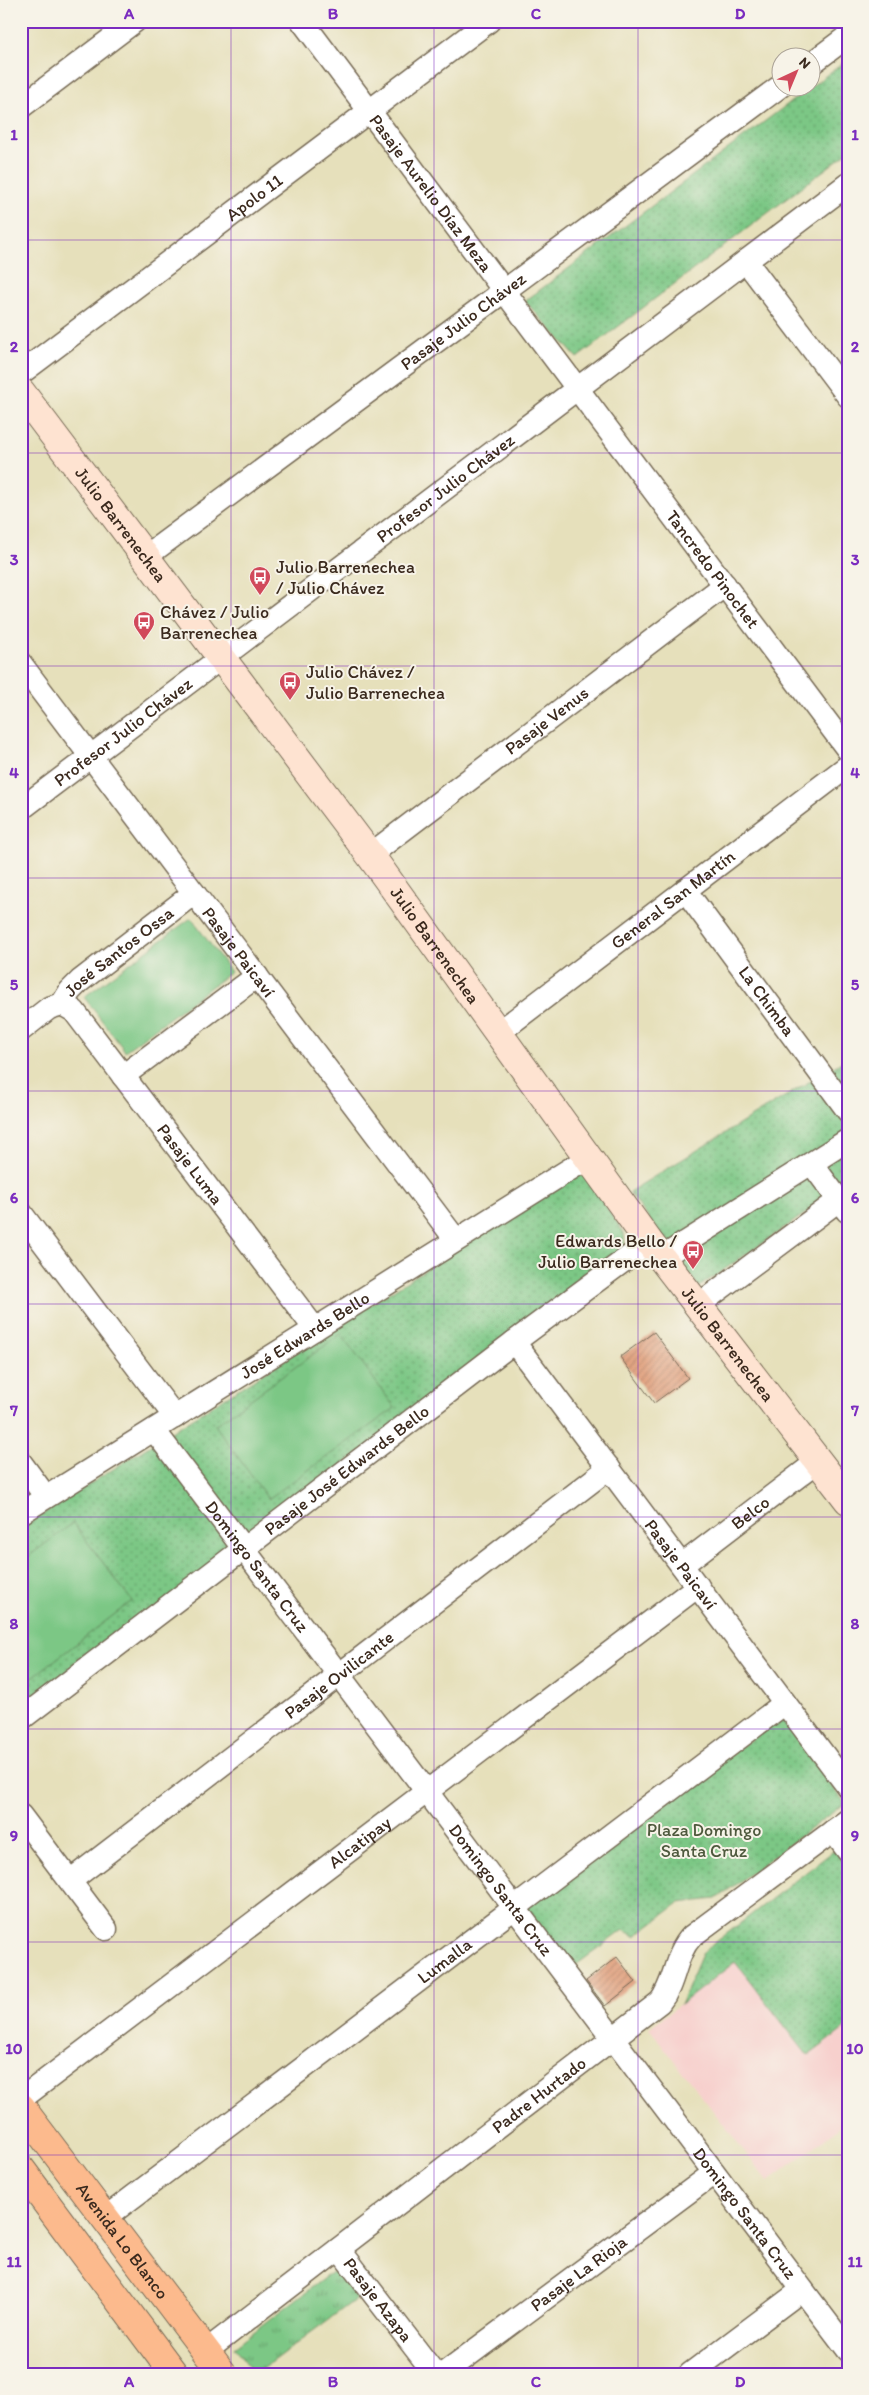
<svg xmlns="http://www.w3.org/2000/svg" width="869" height="2395" font-family="Itim,sans-serif">
  <style>
    .built { fill: #f7d0cd }
    .grass { fill: url(#grass-tufts); stroke: #5c7852 }
    .park { fill: url(#park-dots); stroke: #5c7852 }
    .pitch { fill: #7cc785; stroke: #5c7852 }
    .building { fill: url(#building-hatch) }
    .lines { fill: none; stroke-linecap: round; stroke-linejoin: round }
    .street-casing { stroke: #776a55; stroke-width: 25 }
    .secondary-casing { stroke: #776a55; stroke-width: 30 }
    .primary-casing { stroke: #776a55; stroke-width: 30 }
    .street { stroke: #fff; stroke-width: 22 }
    .secondary { stroke: #fee3d1; stroke-width: 28 }
    .primary { stroke: #fcba8d; stroke-width: 28 }
    .grid { fill: none; stroke: #7b2cbf; stroke-width: 1; stroke-opacity: 0.55 }
    .labels { text-anchor: middle; stroke-width: 4; stroke-linejoin: round; paint-order: stroke }
    .street-label { font-size: 18px; fill: #3b2a1e; stroke: #f7f3e8 }
    .poi-label { font-size: 18px; fill: #3b2a1e; stroke: #f7f3e8; text-anchor: start }
    .park-label { font-size: 18px; fill: #4e593d; stroke: #f7f3e8 }
    .neatline { fill: none; stroke: #7b2cbf; stroke-width: 2 }
    .grid-label { font-size: 16px; text-anchor: middle; font-weight: bold; fill: #7b2cbf }
  </style>
  <defs>
    <pattern id="grass-tufts" width="24" height="20" patternUnits="userSpaceOnUse" patternTransform="scale(1.25)"><rect width="24" height="20" fill="#7cc785"/><path d="M3 7l-1-3M5 7V3M7 7l1-3M15 17l-1-3M17 17v-4M19 17l1-3" fill="none" stroke="#67a26c"/></pattern>
    <pattern id="park-dots" width="8" height="8" patternUnits="userSpaceOnUse" patternTransform="scale(1.25)"><rect width="8" height="8" fill="#7cc785"/><path d="M2 2h.1M6 6h.1" fill="none" stroke="#67a26c" stroke-width="1.8" stroke-linecap="round"/></pattern>
    <pattern id="building-hatch" width="6" height="6" patternUnits="userSpaceOnUse" patternTransform="scale(1.25)"><rect width="6" height="6" fill="#de9570"/><path d="M-1 1l2-2M0 6l6-6M5 7l2-2" fill="none" stroke="#b57a5b"/></pattern>
  </defs>
  <rect width="100%" height="100%" fill="#f7f3e8"/>
  <filter id="ink" filterUnits="userSpaceOnUse"><feTurbulence type="fractalNoise" baseFrequency=".02" numOctaves="2"/><feDisplacementMap in="SourceGraphic" scale="10" xChannelSelector="R" yChannelSelector="G"/><feConvolveMatrix kernelMatrix="1 2 1 2 8 2 1 2 1" color-interpolation-filters="sRGB"/></filter>
  <filter id="wash" filterUnits="userSpaceOnUse"><feTurbulence type="fractalNoise" baseFrequency=".0096" numOctaves="4" result="noise"/><feDisplacementMap in="SourceGraphic" scale="20" xChannelSelector="R" yChannelSelector="G"/><feGaussianBlur stdDeviation="1.12" result="paint"/><feColorMatrix in="noise" values="0 0 0 0 0 0 0 0 0 0 0 0 0 0 0 0 0 1.4 0 .05"/><feComposite in="paint" operator="in"/></filter>
  <g filter="url(#wash)">
    <rect width="100%" height="100%" fill="#e6e0bb"/>
    <!-- built -->
    <path class="built" d="M 736,1961 L 808,2056 L 848,2026 L 848,2121 L 768,2182 L 649,2028 Z"/>
    <!-- grass -->
    <path class="grass" d="M 341,2265 L 363,2294 L 255,2374 L 234,2347 Z"/>
    <!-- park -->
    <path class="park" d="M 848,59 L 848,152 L 577,358 L 525,301 Z
      M 848,1058 L 848,1184 L 699,1287 L 629,1192 Z
      M 581,1170 L 624,1233 L 625,1247 L 21,1714 L 21,1528 Z
      M 781,1717 L 845,1803 L 716,1899 L 679,1903 L 635,1936 L 623,1930 L 572,1968 L 525,1907 Z
      M 836,1849 L 848,1865 L 848,2026 L 808,2056 L 735,1962 L 680,2005 L 703,1952 Z"/>
    <!-- pitch -->
    <path class="pitch" d="M 191,918 L 231,972 L 125,1051 L 84,997 Z
      M 341,1334 L 395,1408 L 268,1499 L 215,1425 Z
      M 73,1523 L 132,1601 L 21,1686 L 21,1562 Z"/>
    <g id="blocks">
      <!-- building -->
      <path class="building" d="M 654,1332 L 688,1378 L 654,1403 L 620,1357 Z
        M 617,1957 L 636,1982 L 605,2006 L 586,1981 Z"/>
    </g>
  </g>
  <g filter="url(#ink)">
    <use href="#blocks" fill-opacity="0" stroke="#776a55" stroke-width="1"/>
    <g class="lines">
      <!-- street casing -->
      <g class="street-casing">
        <g id="street">
          <path id="s1" d="M 302,21 L 848,750"/>
          <path d="M 812,63 L 848,36"/>
          <path d="M 21,107 L 135,21"/>
          <path d="M 746,261 L 848,396"/>
          <path id="s2" d="M 21,373 L 489,21"/>
          <path id="s3" d="M 145,557 L 782,85"/>
          <path id="s4" d="M 21,664 L 456,1240"/>
          <path id="s5" d="M 21,809 L 848,184"/>
          <path id="s6" d="M 370,855 L 725,585"/>
          <path id="s7" d="M 685,890 L 848,1111"/>
          <path id="s8" d="M 62,1004 L 74,1011 L 315,1329"/>
          <path id="s9" d="M 62,1004 L 70,991 L 80,981 L 194,893"/>
          <path d="M 21,1030 L 49,1008 L 62,1004"/>
          <path id="s10" d="M 498,1033 L 848,766"/>
          <path d="M 123,1076 L 257,976"/>
          <path d="M 812,1164 L 847,1211"/>
          <path d="M 21,1213 L 175,1417"/>
          <path d="M 661,1258 L 848,1140"/>
          <path d="M 697,1306 L 839,1200"/>
          <path id="s11" d="M 514,1342 L 848,1787"/>
          <path id="s12" d="M 154,1430 L 848,2350"/>
          <path d="M 21,1463 L 46,1497"/>
          <path id="s13" d="M 21,1513 L 588,1158"/>
          <path id="s14" d="M 682,1565 L 818,1461"/>
          <path id="s15" d="M 21,1719 L 514,1342 L 649,1242"/>
          <path d="M 21,1816 L 106,1929"/>
          <path d="M 833,1831 L 848,1851"/>
          <path id="s16" d="M 70,1881 L 609,1468"/>
          <path id="s17" d="M 21,2099 L 698,1586"/>
          <path id="s18" d="M 105,2218 L 785,1703"/>
          <path id="s19" d="M 339,2249 L 435,2374"/>
          <path id="s20" d="M 206,2351 L 660,2002 C 676,1982 674,1955 692,1936 L 848,1820"/>
          <path id="s21" d="M 443,2374 L 714,2173"/>
          <path d="M 690,2374 L 802,2290"/>
        </g>
      </g>
      <!-- secondary casing -->
      <g class="secondary-casing">
        <g id="secondary">
          <path id="s22" d="M 21,392 L 370,855 L 649,1242 L 848,1500"/>
        </g>
      </g>
      <!-- primary casing -->
      <g class="primary-casing">
        <g id="primary">
          <path id="s23" d="M 21,2107 L 223,2374"/>
          <path d="M 21,2169 L 174,2374"/>
        </g>
      </g>
      <!-- street -->
      <use href="#street" class="street"/>
      <!-- secondary -->
      <use href="#secondary" class="secondary"/>
      <!-- primary -->
      <use href="#primary" class="primary"/>
    </g>
  </g>
  <!-- grid -->
  <path class="grid" d="M 231,21 L 231,2374M 434,21 L 434,2374M 638,21 L 638,2374M 21,240 L 848,240M 21,453 L 848,453M 21,666 L 848,666M 21,878 L 848,878M 21,1091 L 848,1091M 21,1304 L 848,1304M 21,1517 L 848,1517M 21,1729 L 848,1729M 21,1942 L 848,1942M 21,2155 L 848,2155"/>
  <!-- icons -->
  <defs>
    <g id="bus-pin" transform="scale(1.125)"><path d="M0 17L-7.5 6A9.5 9.5 0 1 1 7.5 6Z" fill="#d1495b" stroke="#f7f3e8"/><path d="M-5-6H5V4H4V6H2V4H-2V6H-4V4H-5ZM-3.5-4V0h7V-4ZM-3.5 1.2v1.5H-2V1.2ZM2 1.2v1.5H3.5V1.2Z" fill="#fff"/></g>
  </defs>
  <g fill-rule="evenodd">
    <use href="#bus-pin" x="260" y="577"/>
    <use href="#bus-pin" x="144" y="622"/>
    <use href="#bus-pin" x="290" y="682"/>
    <use href="#bus-pin" x="693" y="1251"/>
  </g>
  <g class="labels">
    <!-- street labels -->
    <g class="street-label">
      <text dy="6" stroke="none"><textPath href="#s1" startOffset="215">Pasaje Aurelio Díaz Meza</textPath></text>
      <text dy="6" stroke="none"><textPath href="#s2" startOffset="292">Apolo 11</textPath></text>
      <text dy="6" stroke="none"><textPath href="#s3" startOffset="396">Pasaje Julio Chávez</textPath></text>
      <text dy="6" stroke="none"><textPath href="#s5" startOffset="532">Profesor Julio Chávez</textPath></text>
      <text dy="6" stroke="none"><textPath href="#s22" startOffset="166">Julio Barrenechea</textPath></text>
      <text dy="6" stroke="none"><textPath href="#s1" startOffset="685">Tancredo Pinochet</textPath></text>
      <text dy="6" stroke="none"><textPath href="#s6" startOffset="222">Pasaje Venus</textPath></text>
      <text dy="6" stroke="none"><textPath href="#s5" startOffset="128">Profesor Julio Chávez</textPath></text>
      <text dy="6" stroke="none"><textPath href="#s10" startOffset="220">General San Martín</textPath></text>
      <text dy="6" stroke="none"><textPath href="#s22" startOffset="691">Julio Barrenechea</textPath></text>
      <text dy="6" stroke="none"><textPath href="#s4" startOffset="361">Pasaje Paicaví</textPath></text>
      <text dy="6" stroke="none"><textPath href="#s9" startOffset="78">José Santos Ossa</textPath></text>
      <text dy="6" stroke="none"><textPath href="#s7" startOffset="138">La Chimba</textPath></text>
      <text dy="6" stroke="none"><textPath href="#s8" startOffset="206">Pasaje Luma</textPath></text>
      <text dy="6" stroke="none"><textPath href="#s13" startOffset="335">José Edwards Bello</textPath></text>
      <text dy="6" stroke="none"><textPath href="#s22" startOffset="1186">Julio Barrenechea</textPath></text>
      <text dy="6" stroke="none"><textPath href="#s15" startOffset="410">Pasaje José Edwards Bello</textPath></text>
      <text dy="6" stroke="none"><textPath href="#s14" startOffset="86">Belco</textPath></text>
      <text dy="6" stroke="none"><textPath href="#s11" startOffset="278">Pasaje Paicaví</textPath></text>
      <text dy="6" stroke="none"><textPath href="#s12" startOffset="171">Domingo Santa Cruz</textPath></text>
      <text dy="6" stroke="none"><textPath href="#s16" startOffset="339">Pasaje Ovilicante</textPath></text>
      <text dy="6" stroke="none"><textPath href="#s17" startOffset="425">Alcatipay</textPath></text>
      <text dy="6" stroke="none"><textPath href="#s12" startOffset="576">Domingo Santa Cruz</textPath></text>
      <text dy="6" stroke="none"><textPath href="#s18" startOffset="426">Lumalla</textPath></text>
      <text dy="6" stroke="none"><textPath href="#s20" startOffset="420">Padre Hurtado</textPath></text>
      <text dy="6" stroke="none"><textPath href="#s12" startOffset="981">Domingo Santa Cruz</textPath></text>
      <text dy="6" stroke="none"><textPath href="#s23" startOffset="168">Avenida Lo Blanco</textPath></text>
      <text dy="6" stroke="none"><textPath href="#s21" startOffset="169">Pasaje La Rioja</textPath></text>
      <text dy="6" stroke="none"><textPath href="#s19" startOffset="64">Pasaje Azapa</textPath></text>
    </g>
    <!-- poi labels -->
    <g class="poi-label">
      <text x="276" y="573">Julio Barrenechea<tspan x="276" dy="21">/ Julio Chávez</tspan></text>
      <text x="160" y="618">Chávez / Julio<tspan x="160" dy="21">Barrenechea</tspan></text>
      <text x="306" y="678">Julio Chávez /<tspan x="306" dy="21">Julio Barrenechea</tspan></text>
      <text x="677" y="1247" text-anchor="end">Edwards Bello /<tspan x="677" dy="21">Julio Barrenechea</tspan></text>
    </g>
    <!-- park labels -->
    <g class="park-label">
      <text x="704" y="1836">Plaza Domingo<tspan x="704" dy="21">Santa Cruz</tspan></text>
    </g>
  </g>
  <!-- margin -->
  <rect width="869" height="2395" fill="none" stroke="#f7f3e8" stroke-width="55"/>
  <!-- north arrow -->
  <g transform="translate(796 72) rotate(44)"><circle r="24" fill="#f7f3e8" stroke="#aca397"/>
  <path d="M0-4L9 19L0 12L-9 19Z" fill="#d1495b"/>
  <text y="-8" font-size="14" font-weight="bold" text-anchor="middle" fill="#3b2a1e">N</text>
  </g>
  <rect x="28" y="28" width="814" height="2340" class="neatline"/>
  <g class="grid-label">
    <text x="129" y="19">A</text>
    <text x="333" y="19">B</text>
    <text x="536" y="19">C</text>
    <text x="740" y="19">D</text>
    <text x="14" y="140">1</text>
    <text x="855" y="140">1</text>
    <text x="14" y="352">2</text>
    <text x="855" y="352">2</text>
    <text x="14" y="565">3</text>
    <text x="855" y="565">3</text>
    <text x="14" y="778">4</text>
    <text x="855" y="778">4</text>
    <text x="14" y="990">5</text>
    <text x="855" y="990">5</text>
    <text x="14" y="1203">6</text>
    <text x="855" y="1203">6</text>
    <text x="14" y="1416">7</text>
    <text x="855" y="1416">7</text>
    <text x="14" y="1629">8</text>
    <text x="855" y="1629">8</text>
    <text x="14" y="1841">9</text>
    <text x="855" y="1841">9</text>
    <text x="14" y="2054">10</text>
    <text x="855" y="2054">10</text>
    <text x="14" y="2267">11</text>
    <text x="855" y="2267">11</text>
    <text x="129" y="2387">A</text>
    <text x="333" y="2387">B</text>
    <text x="536" y="2387">C</text>
    <text x="740" y="2387">D</text>
  </g>
</svg>
